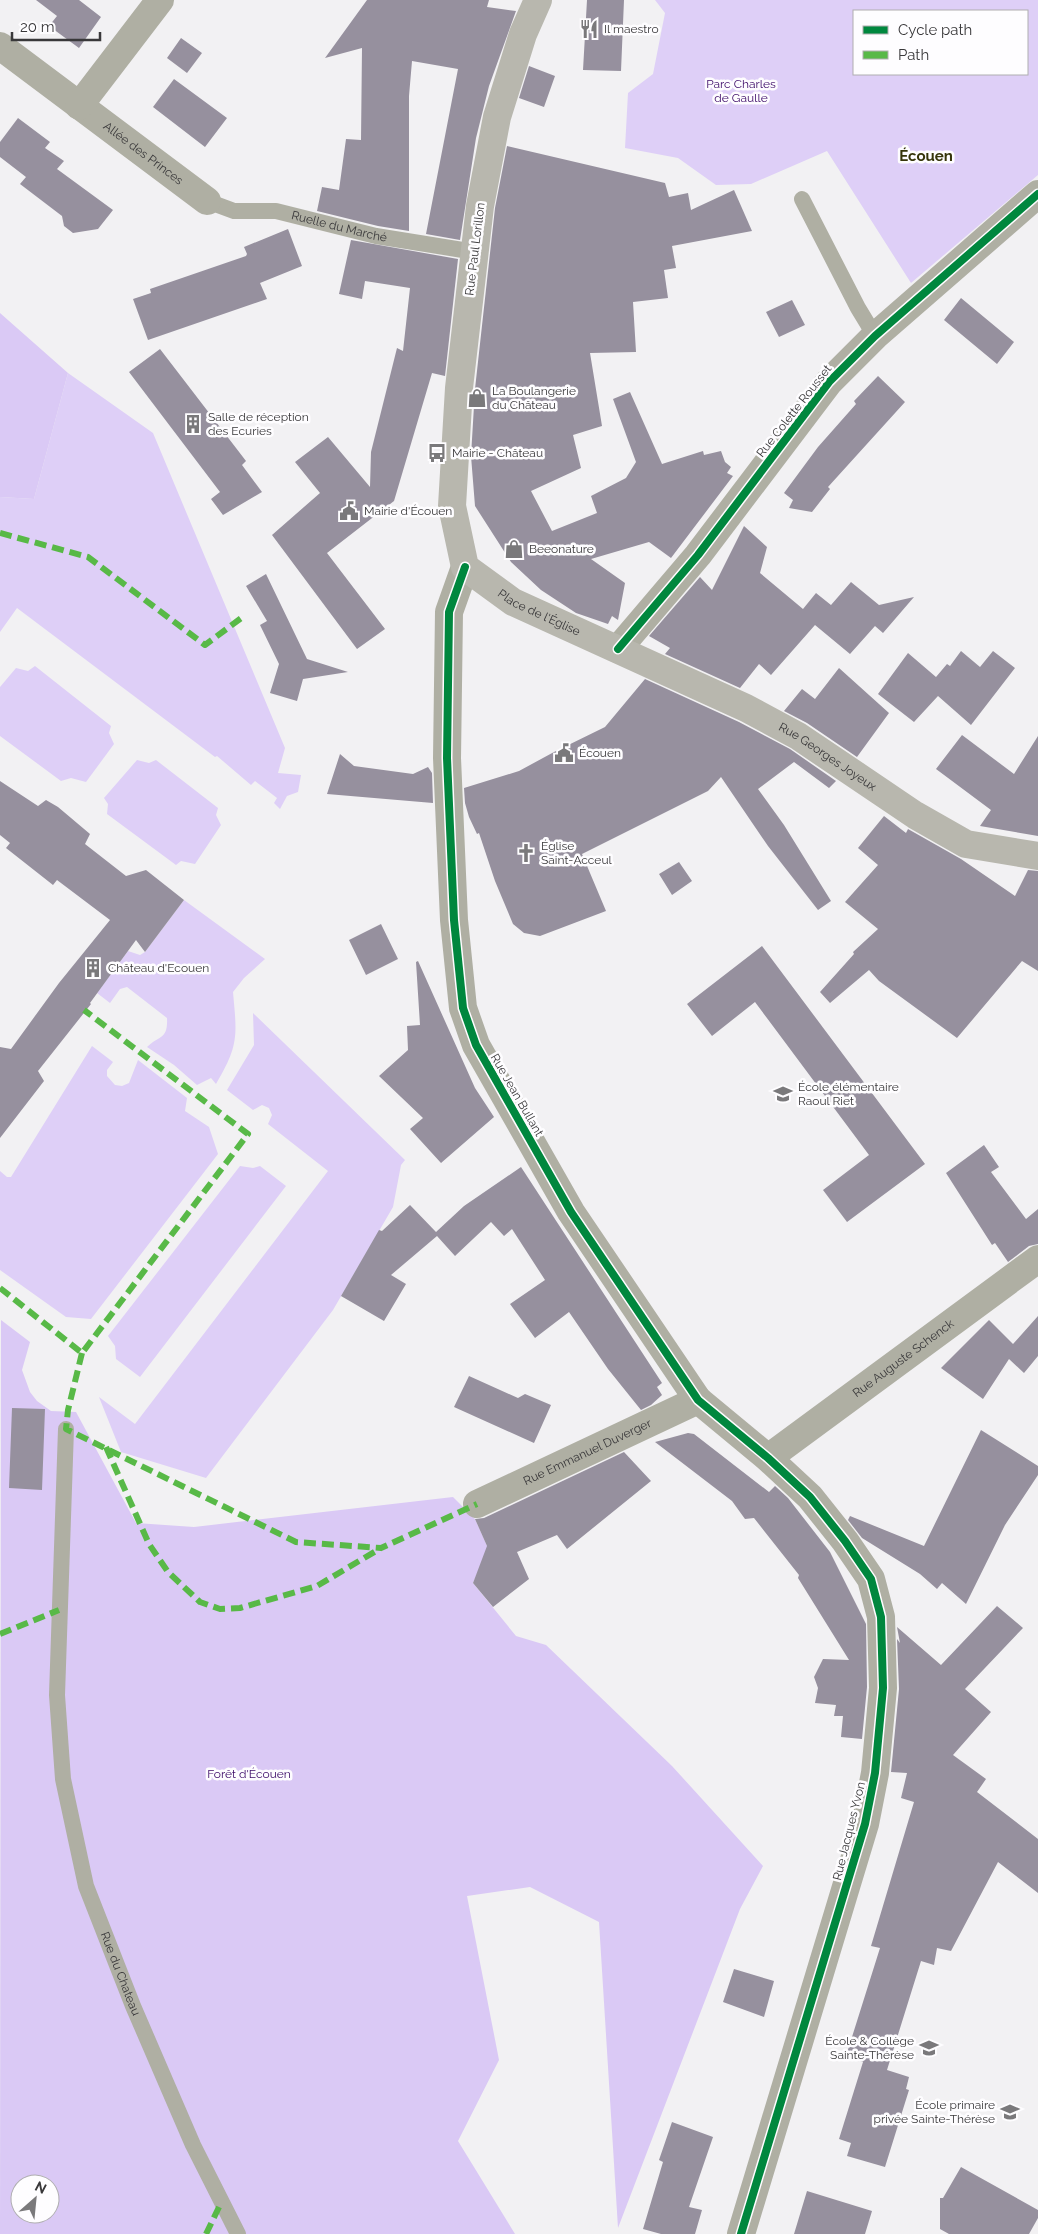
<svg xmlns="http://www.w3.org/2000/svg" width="1038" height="2234" font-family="Raleway,sans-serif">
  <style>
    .green { fill: #decff7; fill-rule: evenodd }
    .forest { fill: #dac9f5; fill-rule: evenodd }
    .building { fill: #96909e }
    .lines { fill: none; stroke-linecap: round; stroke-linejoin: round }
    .service { stroke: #afafa3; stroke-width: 16 }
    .minor { stroke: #afafa3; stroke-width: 28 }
    .secondary { stroke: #b8b7ae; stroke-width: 28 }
    .quiet { stroke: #58b947; stroke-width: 6; stroke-dasharray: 12 6; stroke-linecap: butt }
    .cycleway-casing { stroke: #fefdff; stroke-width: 11 }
    .cycleway { stroke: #00873e; stroke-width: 8 }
    .labels { text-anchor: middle; stroke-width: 5; stroke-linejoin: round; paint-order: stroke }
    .poi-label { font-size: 12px; fill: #39383a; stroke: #fefdff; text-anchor: start }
    .park-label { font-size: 12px; fill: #3b0967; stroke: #fefdff }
    .street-label { font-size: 12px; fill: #39383a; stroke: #fefdff }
    .quarter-label { font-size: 15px; font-weight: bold; fill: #36350a; stroke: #fefdff }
  </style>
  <rect width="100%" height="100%" fill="#f2f1f3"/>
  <!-- green -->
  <path class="green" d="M 655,0 L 1038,0 L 1038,175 L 911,283 L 827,151 L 751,184 L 716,185 L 678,158 L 625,148 L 628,93 L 653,74 L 665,13 ZM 854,11 L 1027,11 L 1027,74 L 854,74 Z
    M 68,373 L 153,433 L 285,748 L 278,773 L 301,775 L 298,792 L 287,796 L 280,809 L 274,803 L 277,798 L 255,781 L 251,785 L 217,756 L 215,757 L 17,608 L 0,632 L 0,497 L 34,499 Z
    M 35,666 L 111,726 L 109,733 L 114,744 L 86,782 L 71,778 L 61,781 L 0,736 L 0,687 L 16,668 L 28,671 Z
    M 137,760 L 149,763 L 156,760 L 218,808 L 216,815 L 221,825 L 195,864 L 181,861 L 176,865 L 107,814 L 108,804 L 104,798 Z
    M 184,900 L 265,959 L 244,978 L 233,992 C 237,1036 239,1045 216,1084 L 211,1078 L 197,1085 L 174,1065 L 147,1047 C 159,1035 168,1040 167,1018 L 127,987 L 120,989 L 110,1003 L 97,993 L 128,951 L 140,955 L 145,952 Z
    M 253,1013 L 405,1160 L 401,1165 L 393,1207 L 333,1310 L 206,1478 L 121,1452 L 99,1397 L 135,1424 L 328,1171 L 268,1124 L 272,1115 L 269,1108 L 262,1105 L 253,1110 L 227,1090 L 254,1045 Z
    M 92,1046 L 113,1062 L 107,1070 L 107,1076 L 115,1085 L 122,1086 L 129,1083 L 138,1060 L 187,1098 L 185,1111 L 209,1127 L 218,1154 L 91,1319 L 66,1317 L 0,1270 L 0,1171 L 7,1177 L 11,1177 Z
    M 240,1166 L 253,1168 L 260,1166 L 286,1186 L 140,1377 L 116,1359 L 115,1346 L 108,1336 Z"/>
  <!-- forest -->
  <path class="forest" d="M 0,313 L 68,373 L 34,499 L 0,497 Z
    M 1,1320 L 30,1342 L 22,1370 L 30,1392 L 37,1401 L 51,1411 L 76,1412 L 136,1523 L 194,1527 L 453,1497 L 475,1519 L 488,1548 L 473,1583 L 516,1636 L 546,1645 L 672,1766 L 763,1866 L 740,1909 L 618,2228 L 599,1922 L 530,1887 L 467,1896 L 499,2060 L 458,2141 L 515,2234 L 0,2234 ZM 20,2184 L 50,2184 L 50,2214 L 20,2214 Z"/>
  <!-- building -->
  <path class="building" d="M 36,0 L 79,0 L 101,17 L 79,48 L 49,26 L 57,16 Z
    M 367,0 L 489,0 L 487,7 L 516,11 L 489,86 L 476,138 L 460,240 L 426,234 L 458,69 L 412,61 L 409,96 L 409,231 L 378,226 L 317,211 L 322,187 L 339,190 L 346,139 L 361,140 L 362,48 L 325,58 Z
    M 587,0 L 624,0 L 621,71 L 583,70 Z
    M 181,38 L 202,53 L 187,73 L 167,58 Z
    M 529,66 L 555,76 L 544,107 L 519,98 Z
    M 174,79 L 227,118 L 205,147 L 153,107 Z
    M 18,118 L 50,142 L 45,148 L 64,161 L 57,169 L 113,210 L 98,229 L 73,233 L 64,226 L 62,216 L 20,184 L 26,177 L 0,157 L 0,142 Z
    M 507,146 L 665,183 L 669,197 L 688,193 L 691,210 L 734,190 L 752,231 L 672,246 L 676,268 L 664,270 L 668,298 L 633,302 L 636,352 L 590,353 L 602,426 L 573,435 L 581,468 L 531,491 L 552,531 L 597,513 L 591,496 L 626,478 L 636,462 L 613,399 L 630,392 L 662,464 L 703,451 L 704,455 L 721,451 L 725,462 L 731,467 L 727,473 L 733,476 L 671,558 L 649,542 L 591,559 L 625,583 L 618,620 L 612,616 L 608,624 L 576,613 L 541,590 L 511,562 L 475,506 L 471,456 L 475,389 L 495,208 Z
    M 288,229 L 302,266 L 260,283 L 267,299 L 148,340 L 133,299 L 151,293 L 150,289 L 246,256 L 247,254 L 244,247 Z
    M 351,240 L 458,259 L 445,376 L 432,373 L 394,501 L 327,553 L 385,629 L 357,649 L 272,535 L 320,493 L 295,462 L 328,437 L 370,487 L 371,452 L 397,348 L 403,351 L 410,288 L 365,281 L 362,299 L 339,294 Z
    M 961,298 L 1014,342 L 997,364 L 944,320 Z
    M 792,300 L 805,325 L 779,337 L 766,312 Z
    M 160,349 L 246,461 L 242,465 L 262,492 L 223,515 L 211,499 L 220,492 L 129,372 Z
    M 878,376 L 905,402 L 828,487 L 830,489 L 812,512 L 789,508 L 793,500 L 784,493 L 818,447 L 856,404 L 854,401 Z
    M 744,526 L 767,547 L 760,573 L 803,609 L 816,593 L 831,605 L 851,582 L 879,605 L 914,597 L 883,633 L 875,626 L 850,654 L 815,625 L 771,675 L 759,664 L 740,688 L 665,654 L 670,648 L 649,636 L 700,577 L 712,590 Z
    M 266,574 L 307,659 L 348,672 L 303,679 L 297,701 L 270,693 L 279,664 L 260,625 L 267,621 L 246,586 Z
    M 961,651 L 980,667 L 993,651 L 1015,668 L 971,725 L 938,696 L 914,722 L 878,694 L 908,653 L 936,677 L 947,664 L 950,666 Z
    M 839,668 L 889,713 L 857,757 L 807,723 L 784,711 L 802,689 L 815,699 Z
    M 645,679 L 739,722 L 790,749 L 836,781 L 829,788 L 794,762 L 758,789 L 784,825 L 831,901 L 818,910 L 768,846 L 721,777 L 708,791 L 582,854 L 606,911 L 540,936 L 524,933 L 513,924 L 495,881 L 479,833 L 477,834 L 469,817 L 465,803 L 464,788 L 519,771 L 554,752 L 605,727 Z
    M 962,735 L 1014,774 L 1038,736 L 1038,836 L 980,826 L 991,810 L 936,769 Z
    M 340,754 L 354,766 L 413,774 L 428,767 L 432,773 L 433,803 L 327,794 Z
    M 0,781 L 38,806 L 46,800 L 58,807 L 90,834 L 85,844 L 126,876 L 146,870 L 184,900 L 145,952 L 136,940 L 90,1003 L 91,1004 L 38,1071 L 44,1081 L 0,1138 L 0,1047 L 11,1049 L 59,983 L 110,920 L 57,880 L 53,885 L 6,848 L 10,843 L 0,835 Z
    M 884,816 L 906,833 L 908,829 L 961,859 L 1015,896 L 1028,870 L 1038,871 L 1038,971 L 1022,961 L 957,1038 L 879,981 L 869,970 L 830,1003 L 820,992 L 854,954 L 853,952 L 878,929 L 845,902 L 878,865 L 858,848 Z
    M 679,862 L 692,881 L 672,895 L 659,874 Z
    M 381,924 L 398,959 L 366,975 L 349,940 Z
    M 762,946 L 925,1164 L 847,1222 L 823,1190 L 869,1155 L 755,1002 L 712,1036 L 687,1004 Z
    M 418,961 L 475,1088 L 494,1117 L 441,1163 L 410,1129 L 423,1118 L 379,1076 L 408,1050 L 407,1026 L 420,1025 L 416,962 Z
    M 984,1145 L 999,1167 L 991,1172 L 1026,1219 L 1038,1209 L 1038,1244 L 1029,1246 L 1008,1262 L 995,1243 L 992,1245 L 946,1173 Z
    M 521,1167 L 662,1383 L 657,1387 L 662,1395 L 651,1405 L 641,1410 L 608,1369 L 569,1312 L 535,1338 L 510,1304 L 545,1280 L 512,1229 L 504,1236 L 491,1222 L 455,1256 L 437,1236 L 391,1275 L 406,1284 L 384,1321 L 341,1296 L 379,1230 L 382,1231 L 410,1205 L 436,1232 L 464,1206 Z
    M 1038,1316 L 1038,1356 L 1024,1373 L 1009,1359 L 983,1399 L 941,1368 L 989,1320 L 1013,1344 Z
    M 469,1376 L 518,1398 L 525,1394 L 551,1405 L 534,1443 L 454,1407 Z
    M 12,1408 L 45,1409 L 42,1490 L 9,1488 Z
    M 981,1430 L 1038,1466 L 1038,1475 L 1005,1525 L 966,1604 L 942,1583 L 937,1589 L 920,1574 L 862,1538 L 848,1520 L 850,1516 L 924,1546 Z
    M 688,1433 L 694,1434 L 769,1492 L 775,1486 L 788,1498 L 830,1552 L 866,1624 L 867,1687 L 862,1739 L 841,1737 L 843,1716 L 834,1716 L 836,1705 L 815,1703 L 818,1688 L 814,1677 L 823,1659 L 849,1660 L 798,1578 L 799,1575 L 754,1518 L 745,1519 L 732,1501 L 655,1442 Z
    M 624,1452 L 651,1481 L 567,1549 L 557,1535 L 517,1552 L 529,1579 L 493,1607 L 473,1583 L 487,1546 L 475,1519 L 484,1518 Z
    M 997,1606 L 1023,1628 L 965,1689 L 991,1712 L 953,1755 L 986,1779 L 977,1792 L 1038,1839 L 1038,1893 L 998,1862 L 951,1951 L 937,1948 L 934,1965 L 921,1961 L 887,2070 L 909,2077 L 906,2089 L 909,2090 L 885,2167 L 847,2156 L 851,2143 L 839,2139 L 863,2062 L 846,2056 L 880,1948 L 871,1946 L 914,1802 L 901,1798 L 907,1773 L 891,1772 L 899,1689 L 897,1639 L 900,1643 L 897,1627 L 941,1665 Z
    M 734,1969 L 774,1981 L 764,2017 L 723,2002 Z
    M 672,2122 L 713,2137 L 689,2207 L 702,2210 L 695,2234 L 661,2234 L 643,2229 L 663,2162 L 659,2160 Z
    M 961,2167 L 1038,2210 L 1038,2218 L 1029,2234 L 949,2234 L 940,2229 L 940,2198 L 943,2198 Z
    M 807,2191 L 872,2211 L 865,2234 L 794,2234 Z"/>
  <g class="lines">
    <!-- service -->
    <g class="service">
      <path d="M 802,199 L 858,308 L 875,336"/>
      <path id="s1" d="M 207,201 L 234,211 L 276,211 L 376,236 L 475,252"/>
      <path id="s2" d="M 66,1429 L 57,1695 L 63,1779 L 86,1886 L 133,2006 L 193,2145 L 238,2234"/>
    </g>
    <!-- minor -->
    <g class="minor">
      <path id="s3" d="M 0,46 L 207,201"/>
      <path d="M 79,106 L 160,0"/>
      <path d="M 465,567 L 449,612 L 447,758 L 454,920 L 463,1008 L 476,1045 L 571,1212 L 698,1400 L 768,1458 L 810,1497 L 845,1541 L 871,1579 L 881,1617 L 883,1688 L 875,1773 L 865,1824 L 741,2234"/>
      <path d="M 618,649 L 698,555 L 829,382 L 875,336 L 1038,194"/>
      <path id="s4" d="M 768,1458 L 1038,1259"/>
      <path id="s5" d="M 477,1504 L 698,1400"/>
    </g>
    <!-- secondary -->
    <path class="secondary" id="s6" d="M 538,0 L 523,34 L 497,117 L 480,206 L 459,388 L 452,506 L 465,567 L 513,602 L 746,708 L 798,736 L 915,815 L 966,844 L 1038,856"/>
    <!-- quiet -->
    <path class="quiet" d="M 0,533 L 88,557 L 205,645 L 244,616
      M 0,1288 L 82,1353 L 248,1134 L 84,1010
      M 82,1353 L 68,1410 L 66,1429 L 296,1542 L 381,1548 L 477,1504
      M 106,1447 L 149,1544 L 168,1572 L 200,1602 L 220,1609 L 240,1608 L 317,1586 L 381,1548
      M 0,1634 L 59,1610
      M 206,2234 L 221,2203"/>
    <!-- cycleway casing -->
    <g class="cycleway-casing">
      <path id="cycleway" d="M 465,567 L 449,612 L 447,758 L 454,920 L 463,1008 L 476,1045 L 571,1212 L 698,1400 L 768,1458 L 810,1497 L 845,1541 L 871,1579 L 881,1617 L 883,1688 L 875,1773 L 865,1824 L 741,2234
        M 618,649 L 698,555 L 829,382 L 875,336 L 1038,194"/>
    </g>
    <!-- cycleway -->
    <use href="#cycleway" class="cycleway"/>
  </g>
  <!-- icons -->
  <defs>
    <g id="restaurant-bare" transform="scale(1.5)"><path d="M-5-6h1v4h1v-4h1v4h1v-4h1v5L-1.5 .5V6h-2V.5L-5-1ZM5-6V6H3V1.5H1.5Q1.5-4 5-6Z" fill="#7a797b" stroke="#fefdff" stroke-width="2.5" paint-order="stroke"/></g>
    <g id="shop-bare" transform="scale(1.5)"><path d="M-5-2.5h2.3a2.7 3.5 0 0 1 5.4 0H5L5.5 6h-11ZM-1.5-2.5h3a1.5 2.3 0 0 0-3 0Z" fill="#7a797b" stroke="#fefdff" stroke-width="2.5" paint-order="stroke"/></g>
    <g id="building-bare" transform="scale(1.5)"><path d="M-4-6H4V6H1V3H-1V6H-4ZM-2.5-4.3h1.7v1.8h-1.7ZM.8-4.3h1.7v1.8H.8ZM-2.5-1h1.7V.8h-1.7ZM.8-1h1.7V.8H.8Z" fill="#7a797b" stroke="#fefdff" stroke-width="2.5" paint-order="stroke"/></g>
    <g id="bus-bare" transform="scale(1.5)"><path d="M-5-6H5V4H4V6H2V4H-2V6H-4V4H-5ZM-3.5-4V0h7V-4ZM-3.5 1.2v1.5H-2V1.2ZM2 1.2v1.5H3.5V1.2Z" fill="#7a797b" stroke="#fefdff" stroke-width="2.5" paint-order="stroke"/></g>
    <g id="civic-bare" transform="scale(1.5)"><path d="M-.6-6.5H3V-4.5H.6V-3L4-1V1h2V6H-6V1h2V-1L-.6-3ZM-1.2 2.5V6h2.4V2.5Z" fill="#7a797b" stroke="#fefdff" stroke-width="2.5" paint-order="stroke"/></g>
    <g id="church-bare" transform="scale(1.5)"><path d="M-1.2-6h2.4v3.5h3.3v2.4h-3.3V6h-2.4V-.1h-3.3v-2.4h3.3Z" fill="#7a797b" stroke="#fefdff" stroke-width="2.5" paint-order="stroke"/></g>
    <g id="school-bare" transform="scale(1.5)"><path d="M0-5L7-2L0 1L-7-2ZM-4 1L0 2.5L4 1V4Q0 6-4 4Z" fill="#7a797b" stroke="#fefdff" stroke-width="2.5" paint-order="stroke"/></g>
  </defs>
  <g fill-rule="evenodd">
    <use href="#restaurant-bare" x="589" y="29"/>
    <use href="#shop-bare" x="477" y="398"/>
    <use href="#building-bare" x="193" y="424"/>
    <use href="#bus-bare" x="437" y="453"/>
    <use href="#civic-bare" x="349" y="511"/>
    <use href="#shop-bare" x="514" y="549"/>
    <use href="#civic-bare" x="564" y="753"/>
    <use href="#church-bare" x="526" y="853"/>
    <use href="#building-bare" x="93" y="968"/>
    <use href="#school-bare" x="783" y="1094"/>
    <use href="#school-bare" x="929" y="2048"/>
    <use href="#school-bare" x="1010" y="2112"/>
  </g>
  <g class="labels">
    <!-- poi labels -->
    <g class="poi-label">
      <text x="604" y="33">Il maestro</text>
      <text x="492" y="395">La Boulangerie<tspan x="492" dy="14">du Château</tspan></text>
      <text x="208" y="421">Salle de réception<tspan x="208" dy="14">des Ecuries</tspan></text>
      <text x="452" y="457">Mairie - Château</text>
      <text x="364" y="515">Mairie d'Écouen</text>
      <text x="529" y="553">Beeonature</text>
      <text x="579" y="757">Écouen</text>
      <text x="541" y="850">Église<tspan x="541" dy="14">Saint-Acceul</tspan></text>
      <text x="108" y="972">Château d'Ecouen</text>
      <text x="798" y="1091">École élémentaire<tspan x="798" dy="14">Raoul Riet</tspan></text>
      <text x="914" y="2045" text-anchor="end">École &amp; Collège<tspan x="914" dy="14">Sainte-Thérèse</tspan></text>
      <text x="995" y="2109" text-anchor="end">École primaire<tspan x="995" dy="14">privée Sainte-Thérèse</tspan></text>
    </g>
    <!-- park labels -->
    <g class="park-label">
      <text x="741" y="88">Parc Charles<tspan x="741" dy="14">de Gaulle</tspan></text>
      <text x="249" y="1778">Forêt d'Écouen</text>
    </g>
    <!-- street labels -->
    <g class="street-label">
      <text dy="4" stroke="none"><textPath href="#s3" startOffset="179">Allée des Princes</textPath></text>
      <text dy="4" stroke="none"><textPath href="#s1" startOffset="136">Ruelle du Marché</textPath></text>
      <text transform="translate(475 249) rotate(-83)" y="4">Rue Paul Lorillon</text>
      <text transform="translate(794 411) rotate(-52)" y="4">Rue Colette Rousset</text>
      <text dy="4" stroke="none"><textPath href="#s6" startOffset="666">Place de l'Église</textPath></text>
      <text dy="4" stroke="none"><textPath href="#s6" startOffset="989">Rue Georges Joyeux</textPath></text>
      <text transform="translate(517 1095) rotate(60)" y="4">Rue Jean Bullant</text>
      <text dy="4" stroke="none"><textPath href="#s4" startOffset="168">Rue Auguste Schenck</textPath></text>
      <text dy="4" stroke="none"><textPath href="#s5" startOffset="122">Rue Emmanuel Duverger</textPath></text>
      <text transform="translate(849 1831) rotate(-76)" y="4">Rue Jacques Yvon</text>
      <text dy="4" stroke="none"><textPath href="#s2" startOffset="554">Rue du Chateau</textPath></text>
    </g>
    <!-- quarter labels -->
    <g class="quarter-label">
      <text x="926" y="161">Écouen</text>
    </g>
  </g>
  <!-- legend -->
  <rect x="853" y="10" width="175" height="65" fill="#fefdff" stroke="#afaeb0"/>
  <rect x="863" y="26" width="25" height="8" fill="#00873e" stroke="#afaeb0"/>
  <text x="898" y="35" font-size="15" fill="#39383a">Cycle path</text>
  <rect x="863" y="51" width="25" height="8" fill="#58b947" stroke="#afaeb0"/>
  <text x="898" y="60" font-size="15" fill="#39383a">Path</text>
  <!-- north arrow -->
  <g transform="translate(35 2199) rotate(27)"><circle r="24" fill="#fefdff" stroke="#afaeb0"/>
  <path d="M0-4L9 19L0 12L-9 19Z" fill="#7a797b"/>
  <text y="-8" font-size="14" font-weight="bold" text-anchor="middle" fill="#39383a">N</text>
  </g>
  <!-- scale -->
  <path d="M12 32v8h88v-8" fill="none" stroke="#39383a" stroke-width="2.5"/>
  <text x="20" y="32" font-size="15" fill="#39383a" stroke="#fefdff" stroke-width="4" paint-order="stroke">20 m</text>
</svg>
